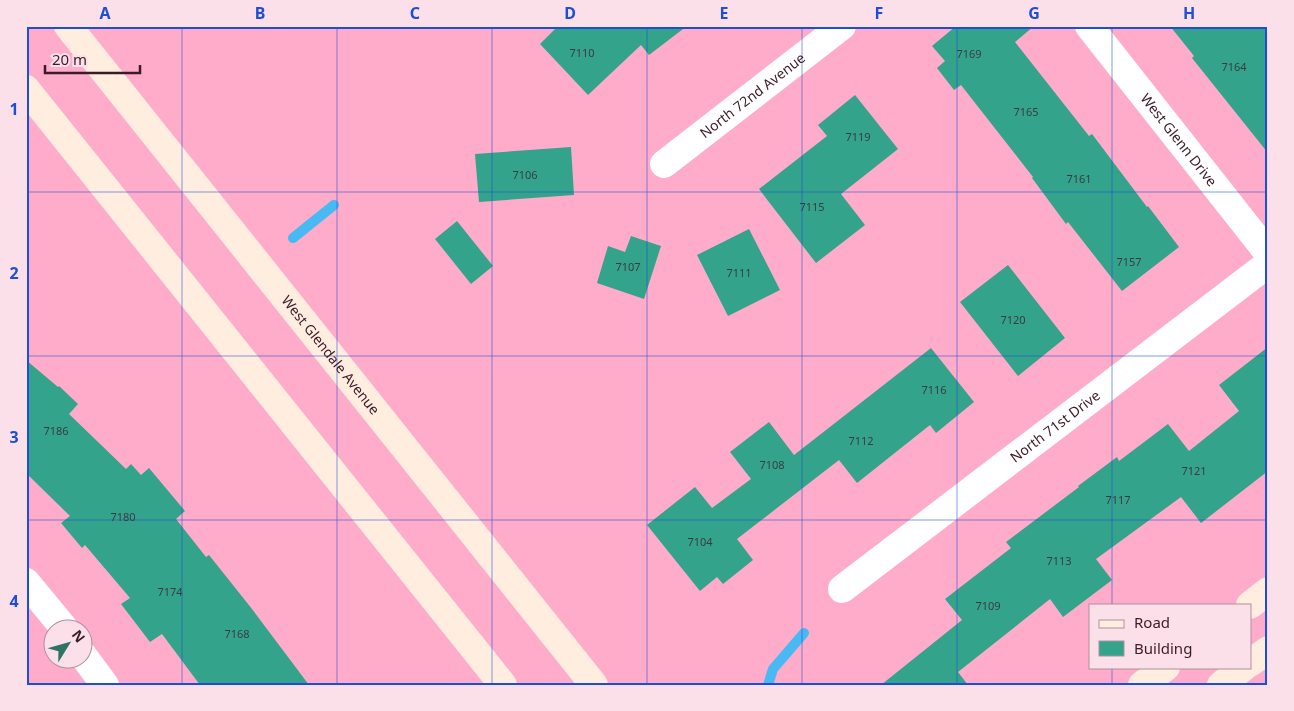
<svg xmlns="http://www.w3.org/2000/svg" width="1294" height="711" font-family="'Noto Sans',sans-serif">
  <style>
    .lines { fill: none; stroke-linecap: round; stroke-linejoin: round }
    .stream { stroke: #49b9f4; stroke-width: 10 }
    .building { fill: #34a38b }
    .street { stroke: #fff; stroke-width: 28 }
    .secondary { stroke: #ffede0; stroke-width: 28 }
    .grid { fill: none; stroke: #1d4ed8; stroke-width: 1; stroke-opacity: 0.55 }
    .labels { text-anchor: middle; stroke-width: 4; stroke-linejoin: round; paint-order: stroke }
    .number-label { font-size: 11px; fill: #393d41 }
    .street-label { font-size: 14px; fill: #3b1b28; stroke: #fbe0e9 }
    .neatline { fill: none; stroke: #1d4ed8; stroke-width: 2 }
    .grid-label { font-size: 16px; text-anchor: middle; font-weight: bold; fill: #1d4ed8 }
  </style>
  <rect width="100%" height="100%" fill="#ffabca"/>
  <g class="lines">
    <!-- stream -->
    <path class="stream" d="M 293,238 L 334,205
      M 768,685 L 773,669 L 804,633"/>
  </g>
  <!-- building -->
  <path class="building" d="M 558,26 L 687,26 L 649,55 L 641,45 L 588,95 L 540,44 Z
    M 956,26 L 1034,26 L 1015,42 L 1089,136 L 1092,134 L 1147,207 L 1148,206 L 1179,247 L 1122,291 L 1068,222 L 1066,224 L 1032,178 L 1033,177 L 961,85 L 954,90 L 937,68 L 945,61 L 932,46 Z
    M 1170,26 L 1268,26 L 1268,153 L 1192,58 L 1194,56 Z
    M 855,95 L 898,149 L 841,194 L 865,225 L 816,263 L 759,189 L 827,136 L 818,125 Z
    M 571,147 L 574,195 L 479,202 L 475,154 Z
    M 457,221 L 493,266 L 471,284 L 435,239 Z
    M 749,229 L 780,290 L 728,316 L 697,255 Z
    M 631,236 L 661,246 L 644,299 L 597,283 L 608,246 L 625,252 Z
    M 1008,265 L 1065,338 L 1018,376 L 960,302 Z
    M 1268,347 L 1268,471 L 1201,523 L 1181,497 L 1096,559 L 1112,580 L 1063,617 L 1050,599 L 958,672 L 968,685 L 881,685 L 962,620 L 945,599 L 1011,548 L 1006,542 L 1079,487 L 1078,486 L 1117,457 L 1119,461 L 1168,424 L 1189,451 L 1239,411 L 1219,385 Z
    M 931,348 L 974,402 L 936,433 L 930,425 L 857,483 L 839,460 L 737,539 L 753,560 L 723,584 L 717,577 L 700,591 L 647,525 L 695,487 L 712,508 L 751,479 L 730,452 L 769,422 L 794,455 Z
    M 26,360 L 58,387 L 59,386 L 78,404 L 69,414 L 126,469 L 131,464 L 141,475 L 149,468 L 185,511 L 176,519 L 206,557 L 209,555 L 252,609 L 309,685 L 200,685 L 162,634 L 150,642 L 121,604 L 130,598 L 85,545 L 82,548 L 61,523 L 70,516 L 26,473 Z"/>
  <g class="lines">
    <!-- street -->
    <g class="street">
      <path id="s1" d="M 1089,26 L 1268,253"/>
      <path id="s2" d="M 664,164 L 842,26"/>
      <path d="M 26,582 L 64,628"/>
      <path id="s3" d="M 842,589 L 1268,264"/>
      <path d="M 82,654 L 105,685"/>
    </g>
    <!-- secondary -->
    <g class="secondary">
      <path id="s4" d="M 68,26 L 594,685"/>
      <path d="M 26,89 L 503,685"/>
      <path d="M 1250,605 L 1268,591"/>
      <path d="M 1250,663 L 1268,650"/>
      <path d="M 1142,685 L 1166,667"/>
      <path d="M 1221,685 L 1244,667"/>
    </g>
  </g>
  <!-- grid -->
  <path class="grid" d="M 182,26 L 182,685M 337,26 L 337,685M 492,26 L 492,685M 647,26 L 647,685M 802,26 L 802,685M 957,26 L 957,685M 1112,26 L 1112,605M 26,192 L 1268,192M 26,356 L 1268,356M 26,520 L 1268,520M 1112,667 L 1112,685"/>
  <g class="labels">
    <!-- number labels -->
    <g class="number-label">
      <text x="582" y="57">7110</text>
      <text x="969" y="58">7169</text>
      <text x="1234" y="71">7164</text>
      <text x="1026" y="116">7165</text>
      <text x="858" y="141">7119</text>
      <text x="525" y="179">7106</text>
      <text x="1079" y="183">7161</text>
      <text x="812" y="211">7115</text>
      <text x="1129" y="266">7157</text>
      <text x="628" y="271">7107</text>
      <text x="739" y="277">7111</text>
      <text x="1013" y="324">7120</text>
      <text x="934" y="394">7116</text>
      <text x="56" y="435">7186</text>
      <text x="861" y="445">7112</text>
      <text x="772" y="469">7108</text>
      <text x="1194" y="475">7121</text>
      <text x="1118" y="504">7117</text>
      <text x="123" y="521">7180</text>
      <text x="700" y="546">7104</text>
      <text x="1059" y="565">7113</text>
      <text x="170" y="596">7174</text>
      <text x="988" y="610">7109</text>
      <text x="237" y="638">7168</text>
    </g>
    <!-- street labels -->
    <g class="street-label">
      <text dy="5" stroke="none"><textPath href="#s2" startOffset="112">North 72nd Avenue</textPath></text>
      <text dy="5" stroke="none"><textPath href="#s1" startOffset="145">West Glenn Drive</textPath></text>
      <text dy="5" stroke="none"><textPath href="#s4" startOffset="421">West Glendale Avenue</textPath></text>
      <text dy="5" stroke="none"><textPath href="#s3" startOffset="268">North 71st Drive</textPath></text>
    </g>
  </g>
  <!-- border -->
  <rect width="1294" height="711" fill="none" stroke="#fbe0e9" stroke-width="55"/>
  <!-- legend -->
  <rect x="1089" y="604" width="162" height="65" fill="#fbe0e9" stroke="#ae919c"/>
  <rect x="1099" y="620" width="25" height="8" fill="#ffede0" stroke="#ae919c"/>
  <text x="1134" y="628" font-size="15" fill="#3b1b28">Road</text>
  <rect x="1099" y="641" width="25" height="15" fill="#34a38b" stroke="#ae919c"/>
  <text x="1134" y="654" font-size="15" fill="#3b1b28">Building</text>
  <!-- north arrow -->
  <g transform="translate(68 644) rotate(53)"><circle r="24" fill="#fbe0e9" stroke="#ae919c"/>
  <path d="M0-4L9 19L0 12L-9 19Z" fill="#307263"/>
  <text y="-8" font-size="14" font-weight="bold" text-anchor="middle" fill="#3b1b28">N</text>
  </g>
  <!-- scale -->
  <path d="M45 65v8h95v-8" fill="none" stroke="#3b1b28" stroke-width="2.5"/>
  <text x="52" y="65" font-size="15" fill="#3b1b28" stroke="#fbe0e9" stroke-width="4" paint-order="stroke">20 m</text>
  <rect x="28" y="28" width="1238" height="656" class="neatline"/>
  <g class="grid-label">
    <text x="105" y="19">A</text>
    <text x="260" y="19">B</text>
    <text x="415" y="19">C</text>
    <text x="570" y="19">D</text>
    <text x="724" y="19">E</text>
    <text x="879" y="19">F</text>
    <text x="1034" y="19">G</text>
    <text x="1189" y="19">H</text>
    <text x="14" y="115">1</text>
    <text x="14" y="279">2</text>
    <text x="14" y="443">3</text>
    <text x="14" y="607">4</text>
  </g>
</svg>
